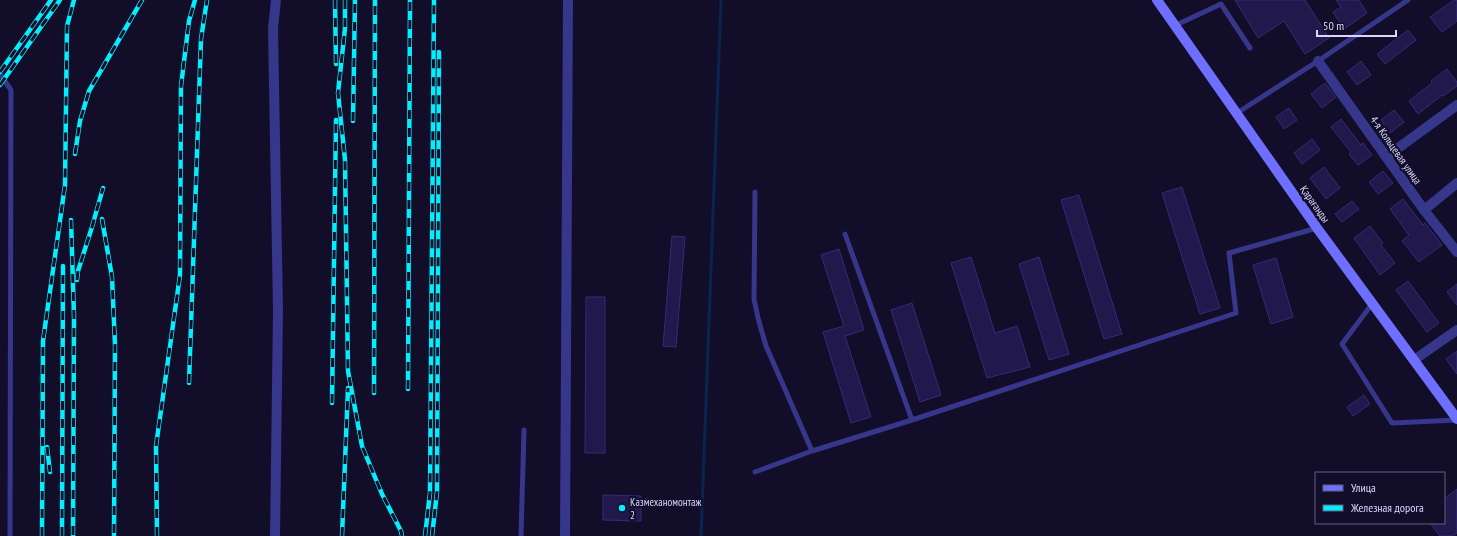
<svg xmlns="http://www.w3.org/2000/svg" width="1457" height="536" font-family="'PT Sans Narrow',sans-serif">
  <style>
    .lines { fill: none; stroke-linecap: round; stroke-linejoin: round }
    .stream { stroke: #09254e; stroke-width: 3 }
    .building { fill: #21194c; stroke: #362a79 }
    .service { stroke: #36368b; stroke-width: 5 }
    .minor { stroke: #36368b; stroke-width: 10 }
    .secondary { stroke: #6e6fff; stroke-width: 10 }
    .rail-casing { stroke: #03efff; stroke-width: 4.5 }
    .rail { stroke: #120e29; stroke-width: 3; stroke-dasharray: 9; stroke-linecap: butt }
    .poi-dot { fill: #03efff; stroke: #120e29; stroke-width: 1.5 }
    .labels { text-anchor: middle; stroke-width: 4; stroke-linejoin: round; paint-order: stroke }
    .street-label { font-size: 11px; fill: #dad7ff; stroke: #120e29 }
    .poi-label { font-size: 11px; fill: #dad7ff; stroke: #120e29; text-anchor: start }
  </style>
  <rect width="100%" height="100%" fill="#120e29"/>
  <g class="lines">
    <!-- stream -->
    <path class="stream" d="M 701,536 L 721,0"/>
  </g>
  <!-- building -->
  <path class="building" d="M 1235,0 L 1305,0 L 1329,38 L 1305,54 L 1284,21 L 1258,38 Z
    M 1336,0 L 1359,0 L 1367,13 L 1344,29 L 1333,12 L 1341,7 Z
    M 1454,0 L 1457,0 L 1457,21 L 1442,32 L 1430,17 Z
    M 1408,30 L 1416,40 L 1385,64 L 1377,54 Z
    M 1361,61 L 1371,75 L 1357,85 L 1347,72 Z
    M 1447,69 L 1457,82 L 1457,86 L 1443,96 L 1442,95 L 1418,114 L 1409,101 L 1432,83 L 1431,81 Z
    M 1325,83 L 1336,97 L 1322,108 L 1311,94 Z
    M 1289,108 L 1297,120 L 1284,129 L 1276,117 Z
    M 1394,110 L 1404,122 L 1390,133 L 1381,120 Z
    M 1341,119 L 1361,145 L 1363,143 L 1372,155 L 1358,165 L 1349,154 L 1351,152 L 1331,127 Z
    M 1312,139 L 1320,150 L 1302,164 L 1294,153 Z
    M 1324,167 L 1340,188 L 1326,199 L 1310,178 Z
    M 1383,171 L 1393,183 L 1378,194 L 1369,182 Z
    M 1182,187 L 1220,308 L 1200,314 L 1162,193 Z
    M 1079,195 L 1122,334 L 1104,339 L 1061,200 Z
    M 1403,199 L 1423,225 L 1425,223 L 1442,245 L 1419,262 L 1402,241 L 1409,235 L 1390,209 Z
    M 1352,201 L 1359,209 L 1342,222 L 1335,214 Z
    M 1370,226 L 1383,243 L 1381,245 L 1395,263 L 1380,275 L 1354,238 Z
    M 672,236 L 685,237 L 676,347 L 663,346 Z
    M 839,249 L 864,330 L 845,336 L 871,417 L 851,423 L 823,332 L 844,326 L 821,255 Z
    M 971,257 L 995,333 L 1017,326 L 1030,367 L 987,378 L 951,263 Z
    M 1039,257 L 1069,354 L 1049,360 L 1019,264 Z
    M 1276,258 L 1293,317 L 1271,324 L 1253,265 Z
    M 1408,281 L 1439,323 L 1427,332 L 1396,290 Z
    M 1457,284 L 1457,305 L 1447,292 Z
    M 586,297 L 605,297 L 605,453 L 585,453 Z
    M 912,303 L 941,395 L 920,402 L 891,310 Z
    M 1457,351 L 1457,374 L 1446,359 Z
    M 1364,395 L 1370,404 L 1353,416 L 1347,407 Z
    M 1457,489 L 1457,533 L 1453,536 L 1440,536 L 1430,523 L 1444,523 L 1444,499 Z
    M 603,495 L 641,496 L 641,521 L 603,520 Z"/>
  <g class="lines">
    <!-- service -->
    <path class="service" d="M 1174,26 L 1221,4 L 1250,48
      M 0,74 L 11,90 L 10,536
      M 1237,113 L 1318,61 L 1408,0
      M 755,192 L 754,299 L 758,318 L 766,346 L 812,451
      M 845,234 L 912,420
      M 1372,304 L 1342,344 L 1392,423 L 1457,420
      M 755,472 L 812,451 L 912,420 L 1236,313 L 1229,253 L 1317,228
      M 521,536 L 524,430"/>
    <!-- minor -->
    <path class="minor" d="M 1318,61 L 1424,210 L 1457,252
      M 1386,157 L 1457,105
      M 1424,210 L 1457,183
      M 1414,360 L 1457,330
      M 275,536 L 278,311 L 273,28 L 276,0
      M 565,536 L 568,0"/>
    <!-- secondary -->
    <path class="secondary" d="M 1157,0 L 1317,228 L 1457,419"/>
    <!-- rail casing -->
    <g class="rail-casing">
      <path id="rail" d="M 335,0 L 336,64
        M 345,0 L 345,28 L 338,93 L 345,160 L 348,371 L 362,446 L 382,494 L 401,531 L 402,536
        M 0,72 L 51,0
        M 0,85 L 60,0
        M 353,121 L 355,0
        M 75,154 L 80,121 L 89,91 L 142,0
        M 102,219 L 112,277 L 115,345 L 114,536
        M 71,220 L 74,317 L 73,536
        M 77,280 L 78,271 L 92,227 L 103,188
        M 189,383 L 201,39 L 207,0
        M 408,389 L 410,0
        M 374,393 L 375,0
        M 332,403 L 336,120
        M 47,447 L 50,472
        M 42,536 L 43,341 L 65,185 L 67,26 L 74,0
        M 62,536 L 63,266
        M 157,536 L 156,446 L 180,275 L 181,86 L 189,21 L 195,0
        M 342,536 L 348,388
        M 425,536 L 430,493 L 434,0
        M 432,536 L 437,492 L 439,52"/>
    </g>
    <!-- rail -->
    <use href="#rail" class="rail"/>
  </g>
  <!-- markers -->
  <circle class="poi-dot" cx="622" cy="508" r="4"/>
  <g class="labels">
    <!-- street labels -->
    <g class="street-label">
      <text transform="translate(1396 150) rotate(55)" y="4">4-я Кольцевая улица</text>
      <text transform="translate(1315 204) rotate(55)" y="4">Қарағанды</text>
    </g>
    <!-- poi labels -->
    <g class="poi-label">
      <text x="630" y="506">Казмеханомонтаж<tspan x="630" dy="13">2</tspan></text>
    </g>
  </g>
  <!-- legend -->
  <rect x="1315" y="472" width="130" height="52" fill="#120e29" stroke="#625e7f"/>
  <rect x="1323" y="485" width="20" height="6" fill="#6e6fff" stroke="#625e7f"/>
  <text x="1351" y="492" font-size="12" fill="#dad7ff">Улица</text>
  <rect x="1323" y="505" width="20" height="6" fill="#03efff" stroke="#625e7f"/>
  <text x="1351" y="512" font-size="12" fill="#dad7ff">Железная дорога</text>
  <!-- scale -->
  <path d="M1317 30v6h79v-6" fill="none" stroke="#dad7ff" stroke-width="2"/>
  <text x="1323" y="30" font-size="12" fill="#dad7ff" stroke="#120e29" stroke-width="3" paint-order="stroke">50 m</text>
</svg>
